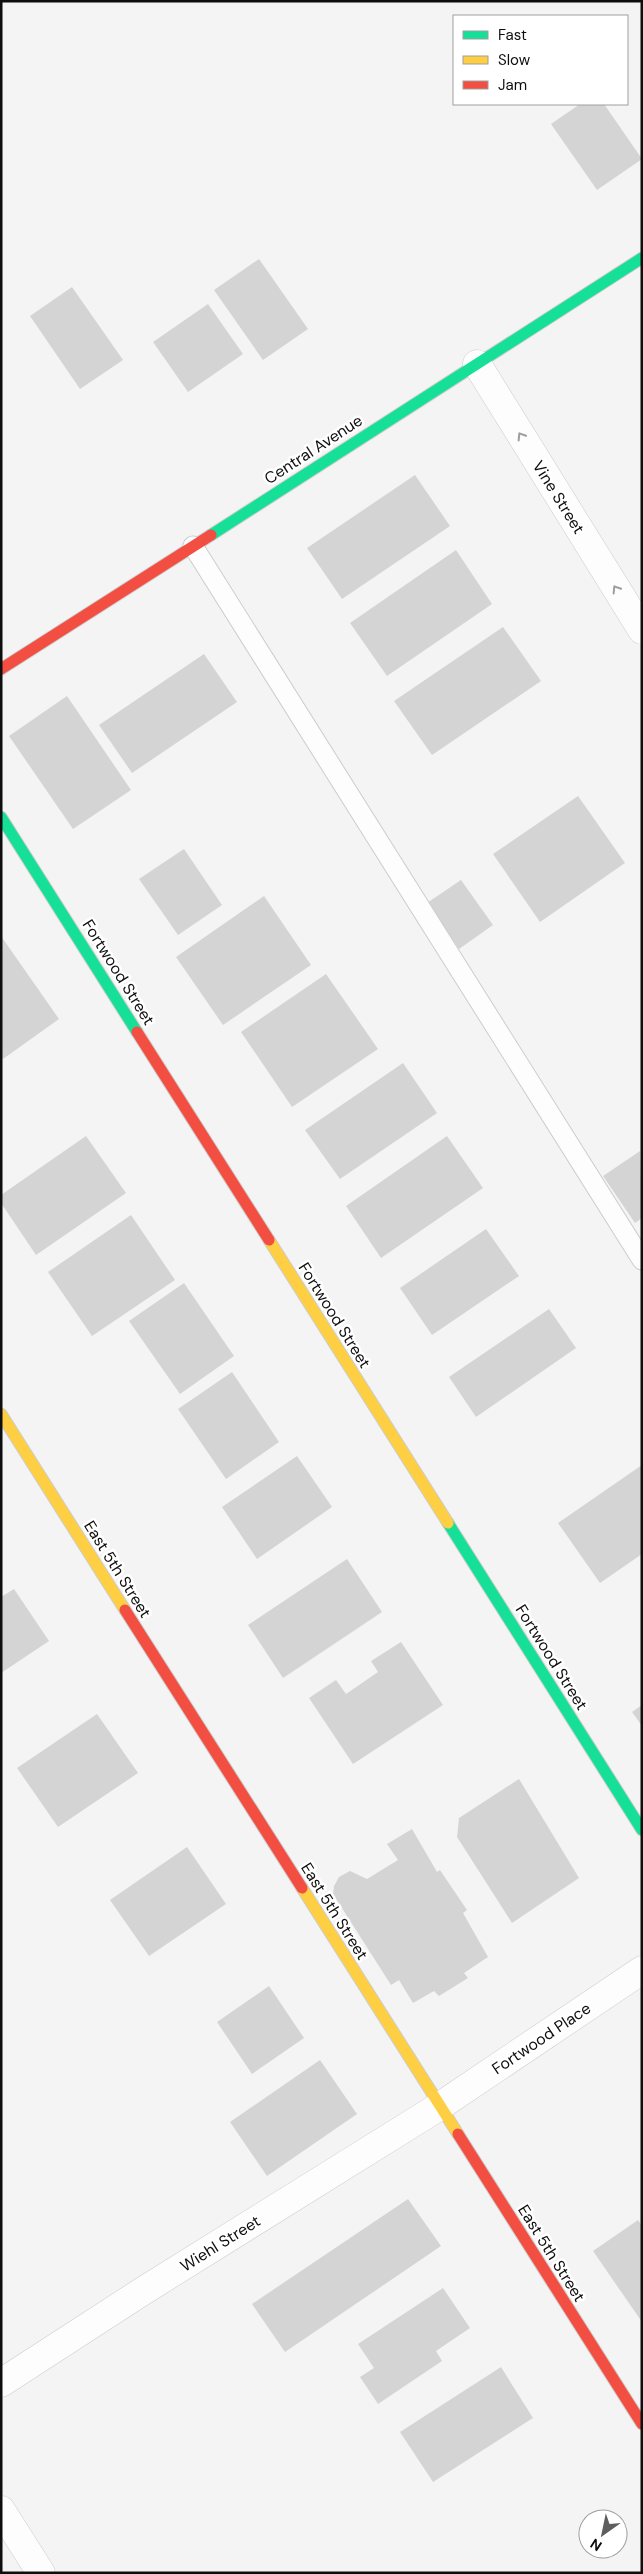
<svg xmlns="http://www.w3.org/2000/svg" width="643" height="2574" font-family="'DM Sans',sans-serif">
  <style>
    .building { fill: #d4d4d4 }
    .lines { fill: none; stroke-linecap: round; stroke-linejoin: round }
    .lane-casing { stroke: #cccdcc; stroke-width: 21 }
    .street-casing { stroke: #cccdcc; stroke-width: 29 }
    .fast-casing { stroke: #cccdcc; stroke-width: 13 }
    .slow-casing { stroke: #cccdcc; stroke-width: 13 }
    .jam-casing { stroke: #cccdcc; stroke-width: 13 }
    .lane { stroke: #fdfdfd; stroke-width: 19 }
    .street { stroke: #fdfdfd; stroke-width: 28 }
    .fast { stroke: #16e098; stroke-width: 11 }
    .slow { stroke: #ffcf43; stroke-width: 11 }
    .jam { stroke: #f24e42; stroke-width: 11 }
    .oneway { stroke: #9d9d9d }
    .labels { text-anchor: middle; stroke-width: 5; stroke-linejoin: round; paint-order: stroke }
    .street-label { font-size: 16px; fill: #0d0e0d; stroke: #fff }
  </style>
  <rect width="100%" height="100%" fill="#f3f4f3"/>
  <!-- building -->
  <path class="building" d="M 580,104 L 604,104 L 642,159 L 597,190 L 551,124 Z
    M 259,259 L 308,329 L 263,360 L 214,290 Z
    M 72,287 L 123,360 L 80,389 L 30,316 Z
    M 208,304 L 243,354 L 188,392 L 153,342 Z
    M 415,475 L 450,526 L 342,599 L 307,548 Z
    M 456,550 L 492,604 L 387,676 L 350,623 Z
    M 503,627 L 541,681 L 432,755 L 394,701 Z
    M 204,654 L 237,702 L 132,773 L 99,725 Z
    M 67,696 L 131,790 L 73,829 L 9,736 Z
    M 578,796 L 625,863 L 540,922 L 493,854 Z
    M 184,849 L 222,905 L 178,935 L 139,879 Z
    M 461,880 L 493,925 L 459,949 L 427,903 Z
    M 264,896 L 311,965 L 223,1025 L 176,957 Z
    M 1,936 L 59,1019 L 3,1059 L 1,1056 Z
    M 326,974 L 378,1049 L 292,1107 L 241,1032 Z
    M 403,1063 L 437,1113 L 340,1179 L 305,1130 Z
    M 86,1136 L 126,1193 L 36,1255 L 1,1203 L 1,1195 Z
    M 447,1136 L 483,1188 L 381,1258 L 346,1206 Z
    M 640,1151 L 642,1218 L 635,1223 L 603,1176 Z
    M 131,1215 L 175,1280 L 92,1336 L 48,1272 Z
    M 486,1229 L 519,1276 L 432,1335 L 400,1288 Z
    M 184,1283 L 234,1356 L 180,1394 L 129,1321 Z
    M 549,1309 L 576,1348 L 476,1417 L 449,1377 Z
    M 232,1372 L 279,1442 L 226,1479 L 178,1409 Z
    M 297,1456 L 332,1507 L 257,1559 L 222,1507 Z
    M 642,1465 L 642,1554 L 600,1583 L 558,1523 Z
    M 347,1559 L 382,1612 L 283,1678 L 248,1625 Z
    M 14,1589 L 49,1641 L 1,1673 L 1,1597 Z
    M 401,1642 L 443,1705 L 353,1764 L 309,1698 L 336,1680 L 346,1694 L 378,1672 L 371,1661 Z
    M 642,1705 L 642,1726 L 632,1712 Z
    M 97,1714 L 138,1773 L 58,1827 L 17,1768 Z
    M 519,1779 L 579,1878 L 512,1923 L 457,1837 L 459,1818 Z
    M 412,1829 L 437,1872 L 440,1870 L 467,1910 L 463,1913 L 488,1957 L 464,1973 L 468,1978 L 439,1996 L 434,1991 L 413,2003 L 399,1980 L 391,1985 L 333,1894 L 334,1886 L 339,1877 L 350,1871 L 367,1879 L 398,1860 L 387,1844 Z
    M 187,1847 L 226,1904 L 149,1956 L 110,1900 Z
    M 269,1986 L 304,2038 L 252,2074 L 217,2022 Z
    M 320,2060 L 357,2114 L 267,2176 L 230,2122 Z
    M 408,2199 L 441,2246 L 285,2352 L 252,2304 Z
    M 638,2220 L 642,2226 L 642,2322 L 593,2251 Z
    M 443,2288 L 470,2328 L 436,2351 L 442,2361 L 378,2404 L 360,2377 L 374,2368 L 358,2344 Z
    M 501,2367 L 533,2418 L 433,2482 L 400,2432 Z"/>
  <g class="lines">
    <!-- lane casing -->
    <g class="lane-casing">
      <path id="lane" d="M 193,546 L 642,1260"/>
    </g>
    <!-- street casing -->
    <g class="street-casing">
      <path id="street" d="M 477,364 L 642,630
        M 1,2383 L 143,2291 L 440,2106 L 642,1970
        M 1,2510 L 41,2573"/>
    </g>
    <!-- fast casing -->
    <g class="fast-casing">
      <path id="fast" d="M 211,535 L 642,258
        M 1,817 L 137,1032
        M 448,1523 L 642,1830"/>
    </g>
    <!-- slow casing -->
    <g class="slow-casing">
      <path id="slow" d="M 269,1240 L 448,1523
        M 1,1414 L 125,1610
        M 302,1888 L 458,2134"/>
    </g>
    <!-- jam casing -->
    <g class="jam-casing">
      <path id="jam" d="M 1,669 L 211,535
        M 137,1032 L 269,1240
        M 125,1610 L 302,1888
        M 458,2134 L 642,2424"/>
    </g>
    <!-- lane -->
    <use href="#lane" class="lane"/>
    <!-- street -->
    <use href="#street" class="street"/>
    <!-- fast -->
    <use href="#fast" class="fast"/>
    <!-- slow -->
    <use href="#slow" class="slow"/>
    <!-- jam -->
    <use href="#jam" class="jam"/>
  </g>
  <!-- one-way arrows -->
  <defs><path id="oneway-chevron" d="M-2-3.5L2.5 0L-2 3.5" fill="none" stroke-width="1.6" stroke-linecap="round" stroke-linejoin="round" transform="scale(1.25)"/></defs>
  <g class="oneway">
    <use href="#oneway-chevron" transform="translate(521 436) rotate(-122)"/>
    <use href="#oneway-chevron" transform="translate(616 589) rotate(-122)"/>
  </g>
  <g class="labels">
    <!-- street labels -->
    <g class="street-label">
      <text transform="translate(313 449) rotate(-33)" y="6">Central Avenue</text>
      <text transform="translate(559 497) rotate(58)" y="6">Vine Street</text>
      <text transform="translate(119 972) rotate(58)" y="6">Fortwood Street</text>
      <text transform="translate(335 1315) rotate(58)" y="6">Fortwood Street</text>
      <text transform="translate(118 1569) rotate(58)" y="6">East 5th Street</text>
      <text transform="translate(552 1657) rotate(58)" y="6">Fortwood Street</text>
      <text transform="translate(335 1911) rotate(58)" y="6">East 5th Street</text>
      <text transform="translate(541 2038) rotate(-34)" y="6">Fortwood Place</text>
      <text transform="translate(220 2243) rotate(-32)" y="6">Wiehl Street</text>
      <text transform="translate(552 2253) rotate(58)" y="6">East 5th Street</text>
    </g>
  </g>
  <!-- border -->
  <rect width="643" height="2574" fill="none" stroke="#0d0e0d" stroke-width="5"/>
  <!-- legend -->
  <rect x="453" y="15" width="175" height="90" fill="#ffffff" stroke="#9e9f9e"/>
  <rect x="463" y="31" width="25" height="8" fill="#16e098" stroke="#9e9f9e"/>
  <text x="498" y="40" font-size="15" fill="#0d0e0d">Fast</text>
  <rect x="463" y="56" width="25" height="8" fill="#ffcf43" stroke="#9e9f9e"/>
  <text x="498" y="65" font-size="15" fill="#0d0e0d">Slow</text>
  <rect x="463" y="81" width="25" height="8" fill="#f24e42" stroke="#9e9f9e"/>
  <text x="498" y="90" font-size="15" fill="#0d0e0d">Jam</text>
  <!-- north arrow -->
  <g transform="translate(603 2534) rotate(213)"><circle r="24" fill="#ffffff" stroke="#9e9f9e"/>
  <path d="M0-4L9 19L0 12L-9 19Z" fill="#5e5e5e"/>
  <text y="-8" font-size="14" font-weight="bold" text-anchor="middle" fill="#0d0e0d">N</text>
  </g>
</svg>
